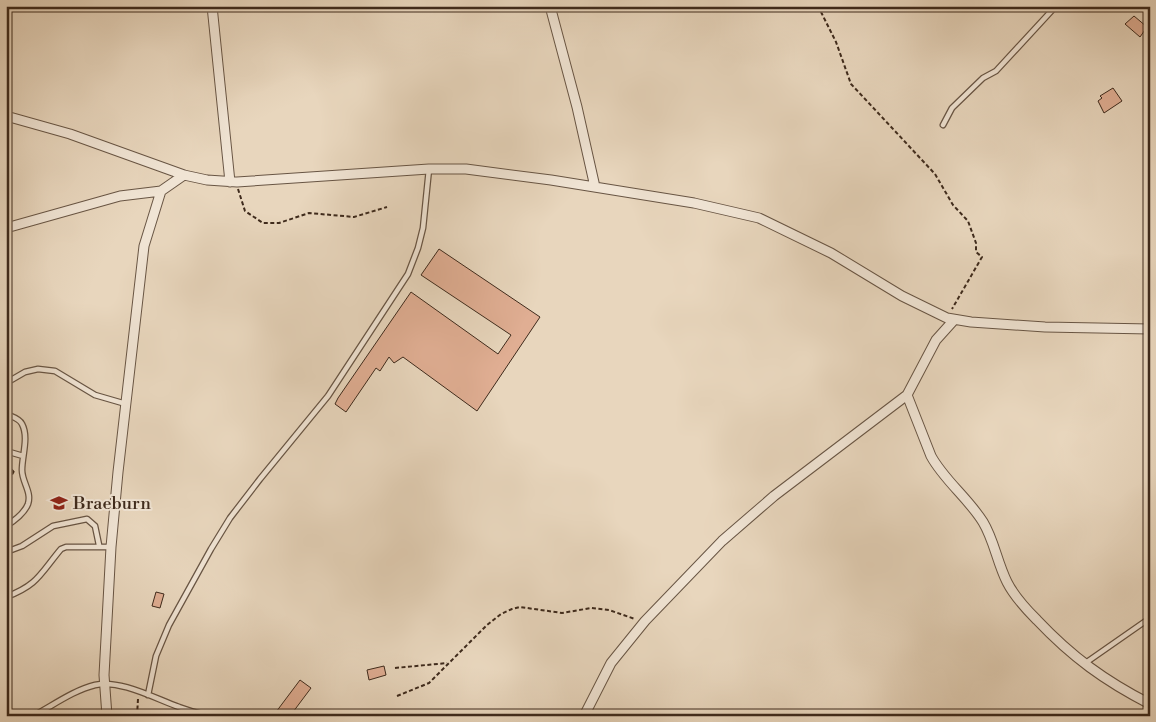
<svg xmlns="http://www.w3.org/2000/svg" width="1156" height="722" font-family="'Libre Bodoni',serif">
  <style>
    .building { fill: #e0ae93; stroke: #3e2a1c }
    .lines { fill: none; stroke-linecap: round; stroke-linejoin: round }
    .service-casing { stroke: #685544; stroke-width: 7 }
    .minor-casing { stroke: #685544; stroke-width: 11 }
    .path { stroke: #3e2a1c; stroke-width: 2; stroke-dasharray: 4 2.5; stroke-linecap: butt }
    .service { stroke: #f0e4d4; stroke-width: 4.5 }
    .minor { stroke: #f0e4d4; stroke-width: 9 }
    .labels { text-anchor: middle; stroke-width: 4; stroke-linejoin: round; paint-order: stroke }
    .poi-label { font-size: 18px; fill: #3e2a1c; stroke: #f0e4d4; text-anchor: start }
  </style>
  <rect width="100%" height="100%" fill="#e8d6bd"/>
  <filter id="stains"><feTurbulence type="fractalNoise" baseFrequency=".004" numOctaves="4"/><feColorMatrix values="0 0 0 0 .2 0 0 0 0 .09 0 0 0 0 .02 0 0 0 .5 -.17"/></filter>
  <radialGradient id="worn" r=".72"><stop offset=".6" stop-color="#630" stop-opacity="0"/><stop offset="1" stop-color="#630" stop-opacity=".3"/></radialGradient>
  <!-- building -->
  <path class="building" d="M 1134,16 L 1147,27 L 1140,37 L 1125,24 Z
    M 1113,88 L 1122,101 L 1104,113 L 1098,101 L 1102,98 L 1100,96 Z
    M 439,249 L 540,317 L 477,411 L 403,357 L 394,363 L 389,357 L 380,371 L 376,368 L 346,412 L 335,404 L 338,398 L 411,292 L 498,354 L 511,335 L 421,275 Z
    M 156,592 L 164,594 L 160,608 L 152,606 Z
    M 384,666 L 386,675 L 369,680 L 367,670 Z
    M 300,680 L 311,688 L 290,716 L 273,716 Z"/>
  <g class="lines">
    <!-- service casing -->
    <g class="service-casing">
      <path id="service" d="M 943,125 L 952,108 L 983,78 L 996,71 L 1056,6
        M 6,383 L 25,372 L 38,369 L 55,371 L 95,395 L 126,404
        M 6,414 C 12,417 19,418 22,424 C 29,437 22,456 22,470 C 22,482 32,492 28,504 C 24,514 14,521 6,526
        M 6,451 L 23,456
        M 6,552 L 22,546 L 53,526 L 87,519 L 95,526 L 99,545
        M 6,597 C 38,585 40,574 61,549 L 66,547 L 111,547
        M 1084,664 L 1150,618
        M 148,695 L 156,656 L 169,625 L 211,549 L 230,518 L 260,479 L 328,396 L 408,274 L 418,248 L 423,228 L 429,169
        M 33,716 C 52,706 74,690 95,685 C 120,679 156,699 179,707 C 189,711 199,713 209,716"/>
    </g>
    <!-- minor casing -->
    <g class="minor-casing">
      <path id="minor" d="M 212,6 L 230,182
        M 550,6 L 577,107 L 595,187
        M 6,116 L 70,134 L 184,175 L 207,180 L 237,182 L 429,169 L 466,169 L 551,180 L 694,203 L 759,218 L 831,253 L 902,296 L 947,318 L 971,322 L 1045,327 L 1150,329
        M 6,228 L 120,196 L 161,191 L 184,175
        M 907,395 L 931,456 C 944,480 968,498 983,522 C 994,540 997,562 1007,582 C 1014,596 1026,609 1037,620 C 1072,657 1105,681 1150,704
        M 107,716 L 104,675 L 111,547 L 118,472 L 144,246 L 161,191
        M 584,716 L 611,663 L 645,621 L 722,541 L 774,496 L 907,395 L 936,340 L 954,320"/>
    </g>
    <!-- path -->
    <path class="path" d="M 818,6 L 836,42 L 851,84 L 935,174 L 953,205 L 968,221 L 976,243 L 976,252 L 982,257 L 952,309
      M 238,189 L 245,211 L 263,223 L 279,223 L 309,213 L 354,217 L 387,207
      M 6,464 L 14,472
      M 6,486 L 15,469
      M 395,668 L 447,663
      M 397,696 L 429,683 L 487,625 L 501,614 L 512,609 L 520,607 L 562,613 L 591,608 L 609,610 L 635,619
      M 137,716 L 138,699"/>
    <!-- service -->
    <use href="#service" class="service"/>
    <!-- minor -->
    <use href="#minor" class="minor"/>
  </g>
  <!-- icons -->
  <defs>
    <g id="school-bare" transform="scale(1.35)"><path d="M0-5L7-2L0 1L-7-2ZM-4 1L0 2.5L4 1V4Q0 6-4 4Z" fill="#8f2418" stroke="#f0e4d4" stroke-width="2.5" paint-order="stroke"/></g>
  </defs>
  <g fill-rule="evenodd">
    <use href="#school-bare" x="59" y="503"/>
  </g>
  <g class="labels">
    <!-- poi labels -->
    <g class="poi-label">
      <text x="73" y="509">Braeburn</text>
    </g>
  </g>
  <!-- margin -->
  <rect width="1156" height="722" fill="none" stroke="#e8d6bd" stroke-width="25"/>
  <rect x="8" y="8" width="1141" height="707" fill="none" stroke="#3e2a1c" stroke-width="2.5"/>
  <rect x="12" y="12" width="1131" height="697" fill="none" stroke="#3e2a1c"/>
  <rect width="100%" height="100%" filter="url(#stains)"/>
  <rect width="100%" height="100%" fill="url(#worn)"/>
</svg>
